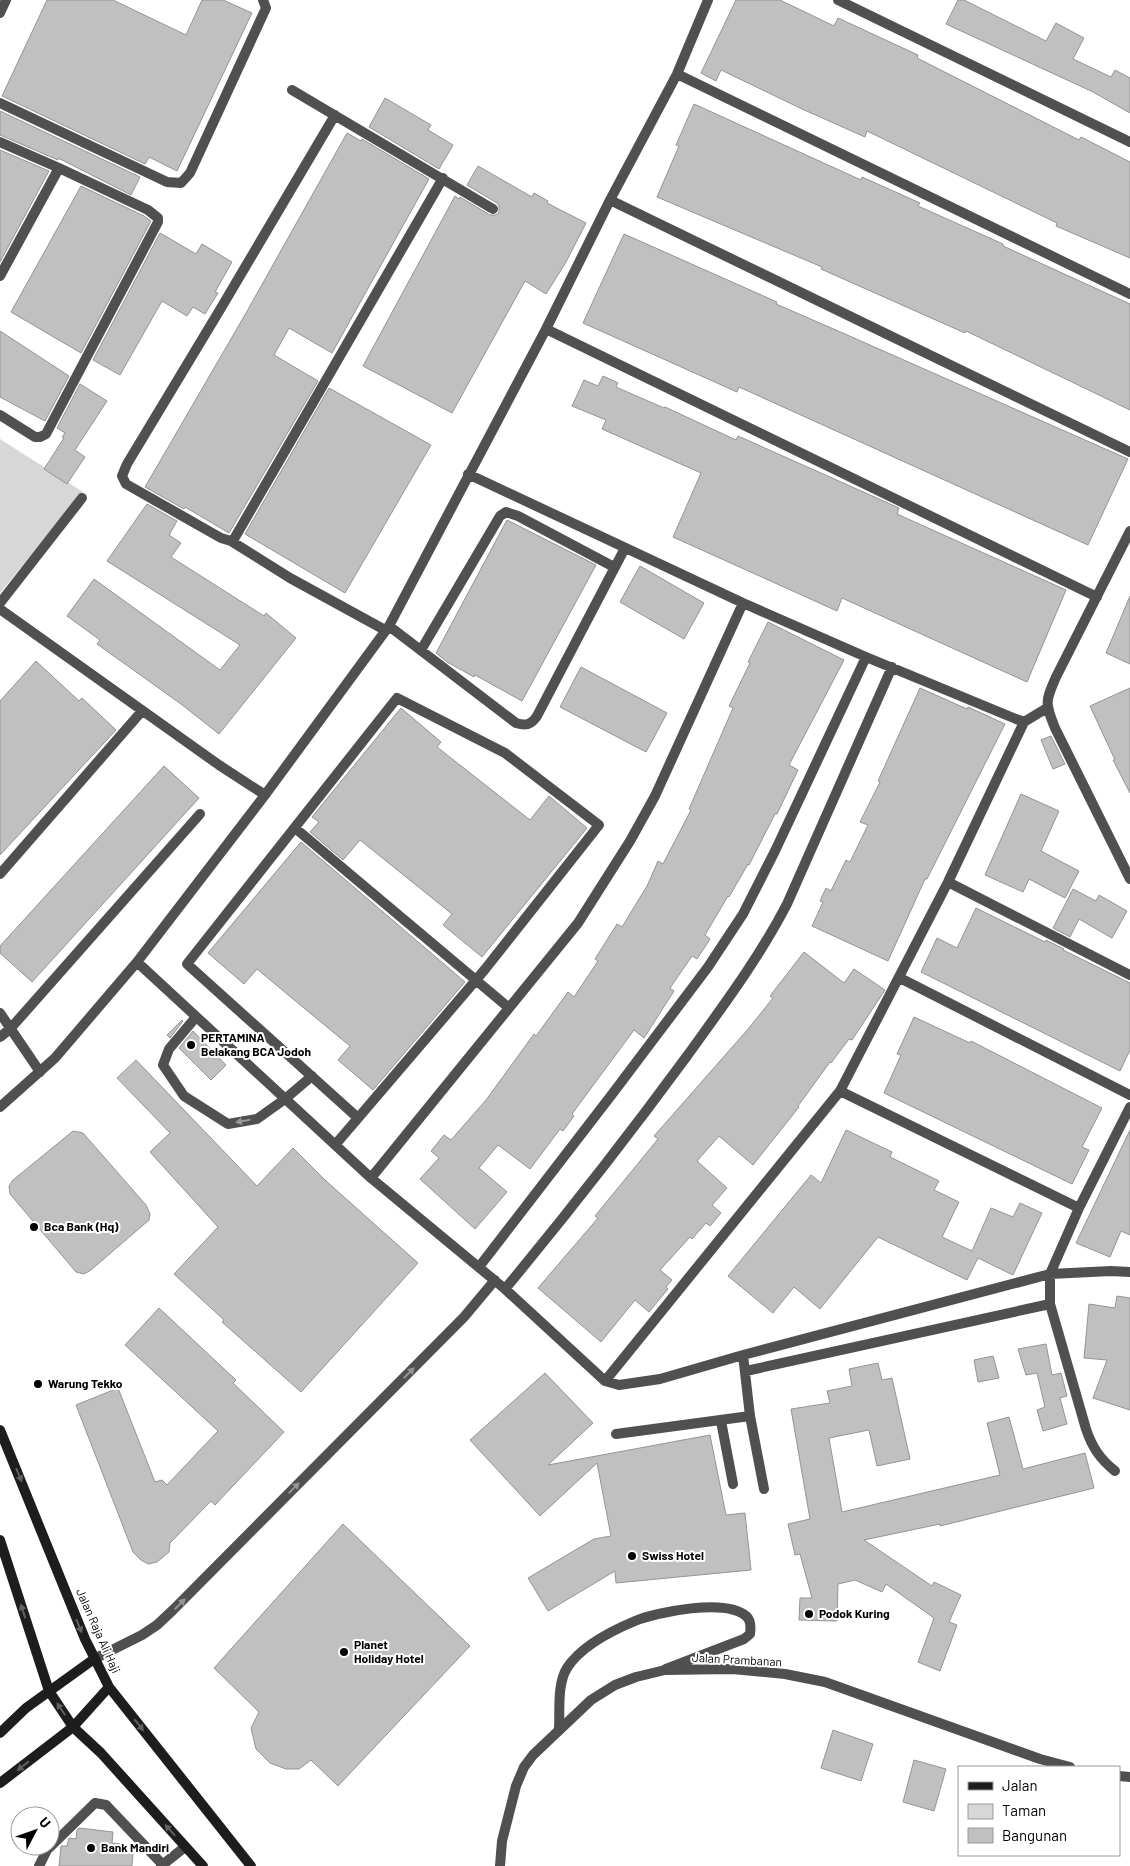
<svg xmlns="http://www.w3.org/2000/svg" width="1130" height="1866" font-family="Barlow,sans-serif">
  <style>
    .green { fill: #d7d7d7 }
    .building { fill: #c0c0c0; stroke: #949494 }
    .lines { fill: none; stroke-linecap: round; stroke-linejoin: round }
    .service { stroke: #505050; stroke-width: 10 }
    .minor { stroke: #505050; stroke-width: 10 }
    .secondary { stroke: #1d1d1d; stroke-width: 10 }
    .oneway { fill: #969696 }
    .oneway2 { fill: #616161 }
    .poi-dot { fill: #000; stroke: #fff; stroke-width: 2 }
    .labels { text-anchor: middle; stroke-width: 4; stroke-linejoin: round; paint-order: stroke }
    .poi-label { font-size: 12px; font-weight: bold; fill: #000; stroke: #fff; text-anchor: start }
    .street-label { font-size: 12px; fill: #000; stroke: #fff }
  </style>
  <rect width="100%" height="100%" fill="#fff"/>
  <!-- green -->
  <path class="green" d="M 0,439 L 83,492 L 0,593 Z"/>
  <!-- building -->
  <path class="building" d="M 47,0 L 113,0 L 186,35 L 202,0 L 223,0 L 252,13 L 177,171 L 149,157 L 145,164 L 2,96 Z
    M 736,0 L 780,0 L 834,26 L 838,18 L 918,55 L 917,58 L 1079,140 L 1081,137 L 1130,162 L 1130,258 L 1056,226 L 1057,223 L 867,131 L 865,137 L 802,109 L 721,70 L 716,81 L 701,73 Z
    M 958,0 L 964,0 L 1046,41 L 1056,23 L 1084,38 L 1073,59 L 1111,77 L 1115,70 L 1130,78 L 1130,113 L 1093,92 L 946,24 Z
    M 385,98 L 431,125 L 428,130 L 453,145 L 439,169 L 369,127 Z
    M 694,104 L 861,180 L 862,177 L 920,203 L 918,206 L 1003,244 L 1003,246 L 1130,304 L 1130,410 L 966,331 L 965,333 L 821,269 L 822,267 L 657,197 L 679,146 L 676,145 Z
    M 0,111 L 140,177 L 131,195 L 58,158 L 58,160 L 0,135 Z
    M 347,133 L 361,141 L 362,139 L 429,179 L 332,353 L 289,328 L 274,355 L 318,381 L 229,533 L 185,507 L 184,509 L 145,487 L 246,313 Z
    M 0,150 L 49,171 L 0,262 Z
    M 478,166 L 532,197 L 534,193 L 548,201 L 547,203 L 586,223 L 566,262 L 546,294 L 525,281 L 452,413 L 363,366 L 455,196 L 459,199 L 460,197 L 490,215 L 496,215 L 499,212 L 499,206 L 497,203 L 467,185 Z
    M 81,186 L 144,216 L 151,221 L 81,353 L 11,312 Z
    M 160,233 L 196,254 L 202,244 L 232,262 L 215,292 L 218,293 L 205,314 L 193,307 L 187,316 L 162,301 L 120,375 L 93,360 Z
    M 624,234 L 777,302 L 776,304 L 845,334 L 1128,459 L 1088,545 L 739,387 L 737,392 L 583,323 Z
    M 0,331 L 69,376 L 45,421 L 0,397 Z
    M 603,376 L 618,383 L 616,387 L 664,408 L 665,407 L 736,440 L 738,436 L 888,503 L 899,508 L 897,514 L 1066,590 L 1027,682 L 842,598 L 837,611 L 673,537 L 701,473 L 602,429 L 606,420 L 572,406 L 584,380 L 598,386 Z
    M 80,384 L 107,401 L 75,450 L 85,457 L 67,484 L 44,469 L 64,438 L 62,437 L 65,433 L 57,428 Z
    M 329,388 L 431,445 L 345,593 L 245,534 Z
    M 147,504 L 177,521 L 169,535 L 181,543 L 171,557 L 264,616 L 266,613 L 296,638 L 219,734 L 181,704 L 97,644 L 100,640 L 67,616 L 94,579 L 220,670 L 240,645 L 107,561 Z
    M 507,520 L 596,565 L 522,701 L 475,675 L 474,677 L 447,662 L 436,653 Z
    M 640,566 L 704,603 L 684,639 L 620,602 Z
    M 1130,596 L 1130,664 L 1106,653 Z
    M 768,622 L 844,660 L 789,765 L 798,770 L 777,814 L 775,814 L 749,865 L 748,864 L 729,897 L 728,896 L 705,935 L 710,939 L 697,959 L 692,956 L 670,988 L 674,991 L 644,1038 L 634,1030 L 572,1114 L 574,1116 L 563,1131 L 560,1129 L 530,1169 L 498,1145 L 479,1168 L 507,1192 L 475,1229 L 420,1179 L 439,1158 L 431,1151 L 444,1135 L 451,1140 L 486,1100 L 534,1034 L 536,1036 L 568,992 L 574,997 L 598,961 L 595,959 L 617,924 L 622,927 L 647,886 L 658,861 L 663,864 L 691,810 L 689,809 L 733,708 L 729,706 L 750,663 L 748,662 Z
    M 36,661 L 79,701 L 82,698 L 116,730 L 0,855 L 0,701 Z
    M 581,667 L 667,713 L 646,752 L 560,707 Z
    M 920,688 L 967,709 L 968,707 L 1005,724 L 927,879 L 925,879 L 888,961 L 812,926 L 823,902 L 820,901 L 826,888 L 831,891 L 846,860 L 850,862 L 868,825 L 860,822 L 880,782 L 878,781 Z
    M 1130,688 L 1130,793 L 1113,760 L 1115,760 L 1090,706 Z
    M 401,708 L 441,742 L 437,747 L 530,820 L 549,796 L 587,828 L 482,957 L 443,925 L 452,914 L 360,840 L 343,860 L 310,832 L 319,822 L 312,817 Z
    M 1051,736 L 1065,764 L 1053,769 L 1041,740 Z
    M 164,766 L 199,798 L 32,982 L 0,953 L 0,946 Z
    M 1021,794 L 1059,811 L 1041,851 L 1079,871 L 1065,898 L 1029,879 L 1023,892 L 985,875 Z
    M 301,842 L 465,982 L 373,1090 L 338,1060 L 350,1046 L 287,994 L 257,969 L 244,984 L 208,953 Z
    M 1073,889 L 1096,901 L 1099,895 L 1127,911 L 1112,938 L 1079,919 L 1070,937 L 1053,928 Z
    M 976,908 L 1045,942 L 1046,940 L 1064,949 L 1063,950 L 1130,983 L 1130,1050 L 1120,1071 L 921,972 L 937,938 L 957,948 Z
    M 804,952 L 844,983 L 854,969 L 885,990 L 852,1040 L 849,1039 L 831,1063 L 830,1062 L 798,1106 L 799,1107 L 753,1165 L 719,1136 L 697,1161 L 727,1188 L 712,1205 L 721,1213 L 710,1226 L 706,1223 L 692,1239 L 690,1237 L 660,1270 L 672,1280 L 666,1287 L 668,1289 L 649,1312 L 635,1300 L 601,1342 L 538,1288 L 598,1218 L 595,1216 L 658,1139 L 654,1136 L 749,1028 L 773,998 L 770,996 Z
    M 914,1017 L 970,1043 L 971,1041 L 1102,1108 L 1082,1147 L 1089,1150 L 1072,1184 L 884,1093 L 901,1055 L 897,1054 Z
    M 182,1020 L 183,1021 L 170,1038 L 167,1035 Z
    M 193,1031 L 226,1065 L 211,1080 L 179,1048 Z
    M 136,1060 L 257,1186 L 293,1148 L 325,1180 L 418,1263 L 301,1392 L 222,1322 L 224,1320 L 174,1274 L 218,1227 L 150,1152 L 170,1133 L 117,1078 Z
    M 846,1130 L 892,1152 L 890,1157 L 939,1181 L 934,1190 L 959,1202 L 942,1237 L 972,1251 L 991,1208 L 1013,1217 L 1020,1203 L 1042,1213 L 1013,1275 L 978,1258 L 967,1280 L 878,1237 L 820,1309 L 794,1287 L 773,1313 L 728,1276 L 811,1175 L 821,1183 Z
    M 1130,1130 L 1130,1235 L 1121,1231 L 1110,1257 L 1076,1243 Z
    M 73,1131 L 83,1133 L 146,1205 L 150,1214 L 149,1220 L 91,1270 L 84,1274 L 76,1272 L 10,1194 L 9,1186 L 13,1180 Z
    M 1117,1296 L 1130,1298 L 1130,1410 L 1093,1398 L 1107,1360 L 1084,1358 L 1089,1304 L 1115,1308 Z
    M 159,1308 L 236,1380 L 233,1383 L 284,1432 L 215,1505 L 211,1501 L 170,1543 L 169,1552 L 157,1562 L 148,1564 L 141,1560 L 133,1552 L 76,1405 L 118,1388 L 155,1482 L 162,1480 L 167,1485 L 218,1431 L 125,1345 Z
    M 1046,1344 L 1052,1375 L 1061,1373 L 1067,1396 L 1060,1398 L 1067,1424 L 1043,1431 L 1037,1410 L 1045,1407 L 1037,1373 L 1026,1375 L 1018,1349 Z
    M 993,1356 L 999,1378 L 978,1382 L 974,1360 Z
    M 878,1363 L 882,1380 L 892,1378 L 910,1459 L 877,1466 L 869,1430 L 829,1438 L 842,1512 L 1000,1475 L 987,1423 L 1009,1417 L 1023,1469 L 1085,1453 L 1094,1488 L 940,1526 L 940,1524 L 864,1540 L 932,1586 L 934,1582 L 961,1595 L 949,1622 L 957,1625 L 940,1671 L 918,1662 L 934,1618 L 886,1584 L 882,1592 L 855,1580 L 838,1584 L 837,1621 L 799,1620 L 800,1598 L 812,1598 L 800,1554 L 795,1555 L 788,1524 L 810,1519 L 791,1409 L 830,1403 L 827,1391 L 852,1386 L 849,1369 Z
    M 545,1373 L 593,1423 L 548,1465 L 710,1435 L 726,1515 L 745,1513 L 751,1570 L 616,1583 L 615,1571 L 548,1611 L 528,1578 L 594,1539 L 611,1536 L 597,1463 L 540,1516 L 470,1440 Z
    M 343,1524 L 470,1646 L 338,1786 L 311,1760 L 299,1769 L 286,1769 L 270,1763 L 256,1749 L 251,1728 L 259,1712 L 214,1668 Z
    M 833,1730 L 873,1744 L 861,1781 L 821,1768 Z
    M 914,1760 L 946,1769 L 934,1811 L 903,1802 Z
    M 79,1828 L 113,1832 L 112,1843 L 121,1844 L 120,1850 L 133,1852 L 132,1866 L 59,1866 L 61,1846 L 67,1846 L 69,1838 L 76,1839 L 77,1830 Z"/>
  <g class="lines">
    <!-- service -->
    <path class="service" d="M 196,1017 L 169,1049 L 163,1065 L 184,1096 L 228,1124 L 257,1119 L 285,1099
      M 721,1421 L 733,1484
      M 616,1434 L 750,1416
      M 559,1728 C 560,1710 557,1684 567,1668 C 581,1646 611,1631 635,1621 C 657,1612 726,1598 746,1616 C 751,1620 751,1627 750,1634 L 744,1639 L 666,1669
      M 39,1866 L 47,1850 L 95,1803 L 106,1805 L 163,1865
      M 161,1866 L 185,1847"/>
    <!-- minor -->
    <path class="minor" d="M 838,0 L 1130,142
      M 0,13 L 6,0
      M 677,74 L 1130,294
      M 292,90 L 493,209
      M 0,103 L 167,182 L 181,183 L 190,173 L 266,8 L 263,0
      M 335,115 L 221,308 L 127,464 L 122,476 L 126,484 L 221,538 L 231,541 L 234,539 L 443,178
      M 0,142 L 59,168
      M 610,200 L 1130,452
      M 0,276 L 59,168 L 148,210 L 158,218 L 158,222 L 46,434 L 40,437 L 35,437 L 0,415
      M 546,329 L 1097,597
      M 468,474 L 743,603 L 866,657 L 1016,719 L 1024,722 L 1047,708
      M 1130,531 L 1056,677 C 1045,702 1045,703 1055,728 L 1130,879
      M 231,541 L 290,578 L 385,630
      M 0,603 L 82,498
      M 0,609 L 219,765 L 265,795
      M 389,626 L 516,723 C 526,726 531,725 537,716 L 625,548
      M 421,650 L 500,516 L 506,512 L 518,516 L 614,567
      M 295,828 L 509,1008
      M 0,874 L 142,711
      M 948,882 L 1130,975
      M 137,962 L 371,1178 L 505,1289 L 605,1381 L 619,1385 L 660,1379 L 743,1355 L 1050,1274 L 1111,1271 L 1130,1272
      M 900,978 L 1130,1095
      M 0,1013 L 40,1072
      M 0,1037 L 10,1029 L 200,814
      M 840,1091 L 1079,1208
      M 285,1099 L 312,1076
      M 0,1107 L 55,1058 L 137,962 L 265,795 L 389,626 L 546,329 L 610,200 L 677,74 L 708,0
      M 335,1145 L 476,980 L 486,968 L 599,825 L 505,753 L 397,698 L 187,964 L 358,1118
      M 371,1178 L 578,923 L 630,841 L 655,796 L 743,603
      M 479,1267 L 613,1093 L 708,967 L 743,914 L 775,851 L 866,657
      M 505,1289 C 568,1213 629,1135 687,1056 C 723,1006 759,958 787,904 L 892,667
      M 743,1355 L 750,1416 L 764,1489
      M 746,1371 L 1050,1304
      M 605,1381 L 840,1091 L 948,882 L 1024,722
      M 1115,1471 C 1100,1459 1092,1447 1086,1429 L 1050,1304 L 1050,1274 L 1079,1208 L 1130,1107
      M 94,1659 L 142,1635 L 157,1625 L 173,1610 L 464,1317 L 495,1280
      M 1119,1776 L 1130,1777
      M 500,1866 L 502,1841 L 516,1786 L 524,1767 L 533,1755 L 591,1700 L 615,1685 L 636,1677 L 665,1670 L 732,1669 L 785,1674 L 825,1682 L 1040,1759 L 1070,1767"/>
    <!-- secondary -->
    <path class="secondary" d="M 0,1430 L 85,1639 L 109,1687 L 251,1866
      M 0,1540 L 49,1691 L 73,1727 L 101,1753 L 203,1866
      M 0,1733 L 26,1708 L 94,1659
      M 0,1783 L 73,1727 L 109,1687"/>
  </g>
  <!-- one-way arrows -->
  <defs><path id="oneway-solid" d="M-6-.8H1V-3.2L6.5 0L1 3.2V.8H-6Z" transform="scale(1.25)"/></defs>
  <g class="oneway">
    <use href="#oneway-solid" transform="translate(243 1121) rotate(170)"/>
    <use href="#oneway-solid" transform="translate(409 1373) rotate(-45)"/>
    <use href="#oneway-solid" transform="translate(294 1488) rotate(-45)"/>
    <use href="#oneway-solid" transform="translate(180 1604) rotate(-45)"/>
  </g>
  <g class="oneway2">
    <use href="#oneway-solid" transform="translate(19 1475) rotate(67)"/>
    <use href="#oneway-solid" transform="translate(23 1611) rotate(-108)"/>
    <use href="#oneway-solid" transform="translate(79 1626) rotate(68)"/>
    <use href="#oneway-solid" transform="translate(61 1709) rotate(-124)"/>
    <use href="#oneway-solid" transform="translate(139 1725) rotate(52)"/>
    <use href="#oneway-solid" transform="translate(23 1766) rotate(142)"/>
    <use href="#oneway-solid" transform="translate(170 1830) rotate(-132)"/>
  </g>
  <!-- markers -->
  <g class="poi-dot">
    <circle cx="191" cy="1045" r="5"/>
    <circle cx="34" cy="1227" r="5"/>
    <circle cx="38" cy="1384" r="5"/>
    <circle cx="632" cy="1556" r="5"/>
    <circle cx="809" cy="1614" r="5"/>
    <circle cx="344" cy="1652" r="5"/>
    <circle cx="91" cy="1848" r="5"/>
  </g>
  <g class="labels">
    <!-- poi labels -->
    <g class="poi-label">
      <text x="201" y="1042">PERTAMINA<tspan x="201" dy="14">Belakang BCA Jodoh</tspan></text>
      <text x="44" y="1231">Bca Bank (Hq)</text>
      <text x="48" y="1388">Warung Tekko</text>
      <text x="642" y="1560">Swiss Hotel</text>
      <text x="819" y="1618">Podok Kuring</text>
      <text x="354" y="1649">Planet<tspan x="354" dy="14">Holiday Hotel</tspan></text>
      <text x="101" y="1852">Bank Mandiri</text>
    </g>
    <!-- street labels -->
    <g class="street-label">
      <text transform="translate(98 1631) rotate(66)" y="4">Jalan Raja Ali Haji</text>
      <text transform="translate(737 1660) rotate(3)" y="4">Jalan Prambanan</text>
    </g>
  </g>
  <!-- legend -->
  <rect x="958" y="1766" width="162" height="90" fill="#ffffff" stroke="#999999"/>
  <rect x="968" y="1782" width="25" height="8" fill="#1d1d1d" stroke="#999999"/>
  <text x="1002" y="1791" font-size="15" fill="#000000">Jalan</text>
  <rect x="968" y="1804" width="25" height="15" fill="#d7d7d7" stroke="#999999"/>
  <text x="1002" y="1816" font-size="15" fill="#000000">Taman</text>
  <rect x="968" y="1828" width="25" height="15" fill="#c0c0c0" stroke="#999999"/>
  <text x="1002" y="1841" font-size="15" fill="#000000">Bangunan</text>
  <!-- north arrow -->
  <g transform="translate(35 1831) rotate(49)"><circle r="24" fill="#ffffff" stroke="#999999"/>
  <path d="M0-4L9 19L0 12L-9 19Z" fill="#000000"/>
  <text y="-8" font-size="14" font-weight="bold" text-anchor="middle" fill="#000000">U</text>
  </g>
</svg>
